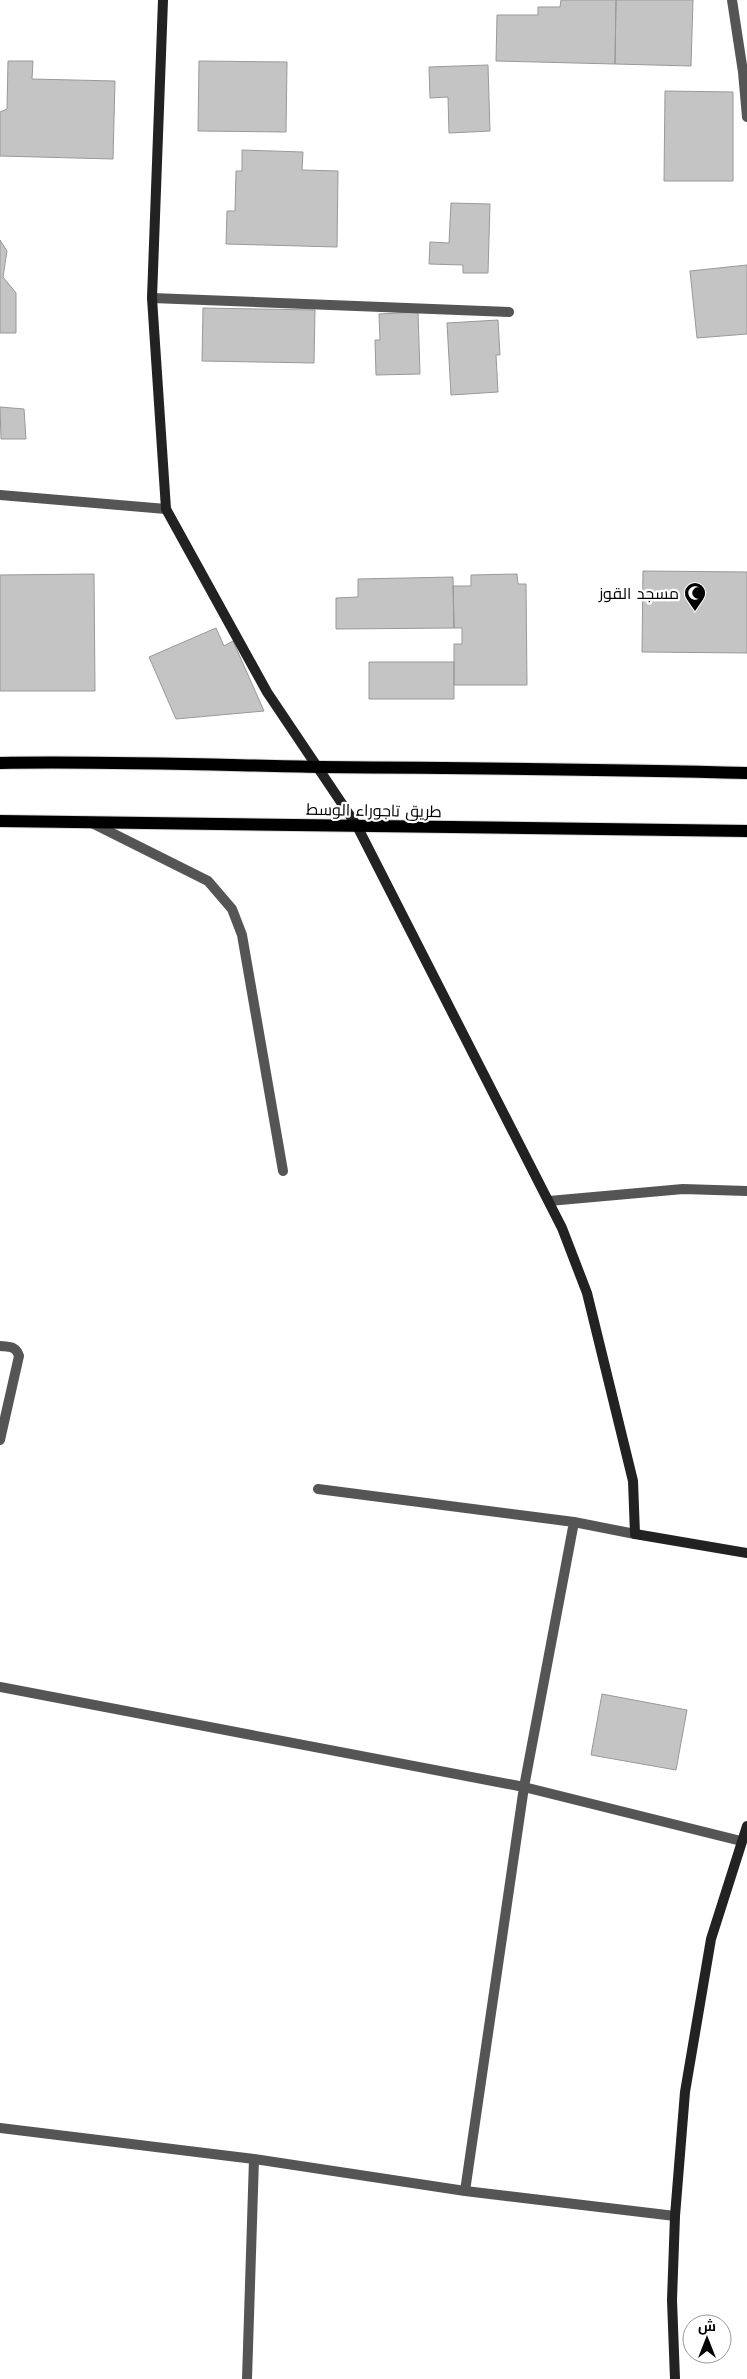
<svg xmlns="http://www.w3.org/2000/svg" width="747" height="2379" font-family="'Work Sans',Cairo,sans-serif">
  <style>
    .building { fill: #c4c4c4; stroke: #999 }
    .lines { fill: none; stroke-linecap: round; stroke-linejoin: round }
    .primary-casing { stroke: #dbdbdb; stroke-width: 14 }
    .street { stroke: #555; stroke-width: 10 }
    .secondary { stroke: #222; stroke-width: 10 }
    .primary { stroke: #000; stroke-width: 12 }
    .labels { text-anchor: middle; stroke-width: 4.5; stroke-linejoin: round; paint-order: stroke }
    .poi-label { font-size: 16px; fill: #000; stroke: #fff; text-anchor: end }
    .street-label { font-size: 16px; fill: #000; stroke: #fff }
  </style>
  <rect width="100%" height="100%" fill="#fff"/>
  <!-- building -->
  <path class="building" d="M 561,0 L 616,0 L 615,64 L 496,61 L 497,15 L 538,15 L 538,7 L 560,7 Z
    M 616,0 L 693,0 L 691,66 L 615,64 Z
    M 8,61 L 33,61 L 32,79 L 115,81 L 113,159 L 0,156 L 0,112 L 7,109 Z
    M 199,61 L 287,62 L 286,132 L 198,131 Z
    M 488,65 L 490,131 L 449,133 L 448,97 L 430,98 L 429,67 Z
    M 665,91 L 733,92 L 733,181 L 664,181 Z
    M 242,150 L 303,152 L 302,170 L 338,171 L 337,247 L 226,244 L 227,211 L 235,211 L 236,171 L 242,171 Z
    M 451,203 L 490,204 L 488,273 L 463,273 L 463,265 L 429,264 L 430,242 L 449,243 Z
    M 0,240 L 7,251 L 3,277 L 16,293 L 16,333 L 0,333 Z
    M 747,265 L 747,334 L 697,338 L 690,271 Z
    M 203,308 L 315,310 L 314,363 L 202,361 Z
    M 418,312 L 420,374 L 376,375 L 375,340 L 380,340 L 379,314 Z
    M 498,320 L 500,355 L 496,355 L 498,392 L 451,395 L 447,323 Z
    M 0,407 L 24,409 L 26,439 L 1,439 Z
    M 643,571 L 747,572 L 747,653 L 642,652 Z
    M 94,574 L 95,691 L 0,691 L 0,575 Z
    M 517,574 L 518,584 L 526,584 L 527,685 L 454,685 L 454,644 L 462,644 L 462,628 L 454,628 L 453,586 L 471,586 L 471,575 Z
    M 453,577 L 454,628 L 336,629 L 336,598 L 358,597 L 358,579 Z
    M 216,628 L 224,646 L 233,641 L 264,711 L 176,719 L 149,657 Z
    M 369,662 L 454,662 L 454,699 L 369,699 Z
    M 602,1694 L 687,1710 L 676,1770 L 591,1755 Z"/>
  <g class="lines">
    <!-- primary casing -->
    <g class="primary-casing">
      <path id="primary" d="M 0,763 C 107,761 214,765 321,767 C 463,768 605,769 747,773
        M 0,821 L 747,831"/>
    </g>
    <!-- street -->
    <path class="street" d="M 732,0 L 743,72 L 747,117
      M 152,298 L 509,312
      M 0,495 L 166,509
      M 92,823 L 208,881 L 232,909 L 242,935 L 283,1171
      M 549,1201 L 683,1189 L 747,1191
      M 0,1346 C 10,1347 16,1346 19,1356 L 0,1440
      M 318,1489 L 574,1522 L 635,1534
      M 0,1687 L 524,1787 L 741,1841
      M 0,2128 L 254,2159 L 465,2191 L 675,2216
      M 465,2191 L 524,1787 L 574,1522
      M 247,2379 L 254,2159"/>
    <!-- secondary -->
    <path class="secondary" d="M 163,0 L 152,298 L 166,509 L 267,692 L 357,826 L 562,1228 L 587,1293 L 633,1481 L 635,1534 L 747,1553
      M 675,2379 L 672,2300 L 675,2216 L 685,2092 L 711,1939 L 747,1826"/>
    <!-- primary -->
    <use href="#primary" class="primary"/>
  </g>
  <!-- icons -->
  <defs>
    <g id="mosque-pin" transform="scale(1.125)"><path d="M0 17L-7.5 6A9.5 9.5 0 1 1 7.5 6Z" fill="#000" stroke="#fff"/><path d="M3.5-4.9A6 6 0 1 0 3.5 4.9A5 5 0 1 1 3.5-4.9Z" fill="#fff"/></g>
  </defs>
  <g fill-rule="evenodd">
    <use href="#mosque-pin" x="695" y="593"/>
  </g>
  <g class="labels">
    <!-- poi labels -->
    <g class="poi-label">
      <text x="679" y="599">مسجد القوز</text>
    </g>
    <!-- street labels -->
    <g class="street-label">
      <text transform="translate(374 810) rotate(1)" y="6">طريق تاجوراء الوسط</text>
    </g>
  </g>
  <!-- north arrow -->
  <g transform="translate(707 2339)"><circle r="24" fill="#ffffff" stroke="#999999"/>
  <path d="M0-4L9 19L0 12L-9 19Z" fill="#000000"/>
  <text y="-8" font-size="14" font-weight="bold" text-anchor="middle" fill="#000000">ش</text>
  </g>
</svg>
